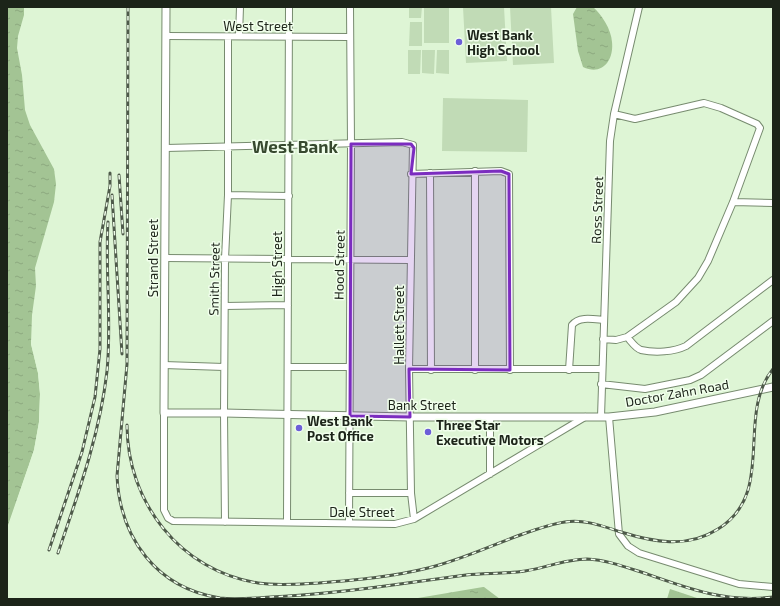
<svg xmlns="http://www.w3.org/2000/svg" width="780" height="606" font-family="'Exo 2',sans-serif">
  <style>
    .green { fill: #c1dbb6 }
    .water { fill: url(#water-ripples) }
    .pier { fill: #def5d5 }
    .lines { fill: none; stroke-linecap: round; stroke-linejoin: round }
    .minor-casing { stroke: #778b6f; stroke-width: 8 }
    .tertiary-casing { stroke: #778b6f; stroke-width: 9 }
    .minor { stroke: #fff; stroke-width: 6 }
    .tertiary { stroke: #fff; stroke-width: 7 }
    .rail-casing { stroke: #4e5a4a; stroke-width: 3 }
    .rail { stroke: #f1ffec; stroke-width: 1.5; stroke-dasharray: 4.5; stroke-linecap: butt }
    .marked { fill: #7b2cbf; fill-opacity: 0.2; stroke: #7b2cbf; stroke-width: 3; stroke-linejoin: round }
    .poi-dot { fill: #6c5ed8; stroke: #f1ffec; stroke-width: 1.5 }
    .labels { text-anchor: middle; stroke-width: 3; stroke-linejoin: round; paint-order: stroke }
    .street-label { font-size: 13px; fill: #1c2419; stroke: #f1ffec }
    .poi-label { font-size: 13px; font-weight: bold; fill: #1c2419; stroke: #f1ffec; text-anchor: start }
    .district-label { font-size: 17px; font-weight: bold; fill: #37492f; stroke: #f1ffec }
  </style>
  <defs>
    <pattern id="water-ripples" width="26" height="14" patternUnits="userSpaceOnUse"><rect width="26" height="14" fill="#a3c494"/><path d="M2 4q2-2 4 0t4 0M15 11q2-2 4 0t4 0" fill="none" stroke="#8ca87f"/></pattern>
  </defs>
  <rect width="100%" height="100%" fill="#def5d5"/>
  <!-- green -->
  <path class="green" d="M 409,7 L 422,7 L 421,18 L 409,18 Z
    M 424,7 L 449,7 L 449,43 L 424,43 Z
    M 463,7 L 504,7 L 507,61 L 466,63 Z
    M 510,7 L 551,7 L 554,63 L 513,65 Z
    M 410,22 L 422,22 L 422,46 L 409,46 Z
    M 408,50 L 421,50 L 420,74 L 408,74 Z
    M 422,50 L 435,50 L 434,74 L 422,73 Z
    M 437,50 L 449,50 L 449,74 L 436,73 Z
    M 443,98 L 528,100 L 527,152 L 442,151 Z"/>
  <!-- water -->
  <path class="water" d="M 7,7 L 24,7 L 24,15 L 18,36 L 17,48 L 22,75 L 25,110 L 30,125 L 54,169 L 56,184 L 54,202 L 35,268 L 36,286 L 32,315 L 31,344 L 38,373 L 40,394 L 39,422 L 34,450 L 7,528 Z
    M 577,7 L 593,7 C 602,15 611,29 612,42 C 614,61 602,76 583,67 L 578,51 L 573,14 Z
    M 484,587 L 500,599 L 412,599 L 483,587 Z
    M 670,589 L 700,599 L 667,599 Z"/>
  <!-- pier -->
  <path class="pier" d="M 33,339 L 42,394 L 41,422 L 36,450 L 23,490 L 7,530 L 34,450 L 39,422 L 40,394 L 38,373 L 31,344 L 31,340 Z"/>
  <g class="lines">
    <!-- minor casing -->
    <g class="minor-casing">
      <path id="minor" d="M 166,36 L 350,37
        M 239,36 L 240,7
        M 166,148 L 402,142 L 413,145 L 409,369 L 411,493 L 414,519
        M 475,171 L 475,370
        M 430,173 L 431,370
        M 411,174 L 501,171 L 509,174 L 510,370
        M 228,195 L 289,196
        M 733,202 L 773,203
        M 165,258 L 410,260
        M 225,306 L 288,305
        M 627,337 C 631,341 635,348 641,350 C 655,353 674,352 686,346 L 773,280
        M 603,339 L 616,340 L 627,337 L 676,302 L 698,278 L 708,261 L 733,202 L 760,128 L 757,124 L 721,108 L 704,103 L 635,119 L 614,114
        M 164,365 L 224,367
        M 288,367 L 349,367
        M 409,369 L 601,369
        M 569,370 L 572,325 C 579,316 593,319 603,320
        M 601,384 L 645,389 L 690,380 L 701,375 L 773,321
        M 164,413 L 164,510 L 168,518 L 173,521 L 395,524 L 414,519 L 585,417
        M 601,417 L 610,141 L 614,114 L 639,7
        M 609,417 L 619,534 L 628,546 L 639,553 L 739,584 L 773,587
        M 490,474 L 490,417
        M 349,493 L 411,493
        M 225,522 L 224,413 L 225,259 L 228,195 L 228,37
        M 287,522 L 289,7
        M 349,523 L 351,144 L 350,7"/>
    </g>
    <!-- tertiary casing -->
    <g class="tertiary-casing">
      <path id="tertiary" d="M 166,7 L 164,413 L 224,413 L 410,417 L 609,417 L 655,412 L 773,387"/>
    </g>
    <!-- minor -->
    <use href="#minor" class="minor"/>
    <!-- tertiary -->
    <use href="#tertiary" class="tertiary"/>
    <!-- rail casing -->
    <g class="rail-casing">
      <path id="rail" d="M 128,7 L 127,364 L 117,476 C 120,538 156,588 220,598 C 236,600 254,598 271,597 C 315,595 357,590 400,584 C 422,581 444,578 466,575 C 486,573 505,574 525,571 C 545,568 566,559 587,559 C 608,560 628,568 647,574 C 689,589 728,603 773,597
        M 119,175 L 123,234
        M 112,195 L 122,354
        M 127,425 C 127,502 180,571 258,583 C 278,586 299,584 319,583 C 356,580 392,577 428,568 C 461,560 492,545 523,534 C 537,529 551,524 565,522 C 585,519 602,526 621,532 C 653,542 687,549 718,529 C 777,493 735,416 773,369
        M 49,550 L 82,452 L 95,397 L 100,349 L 100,242 L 110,186 L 110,173
        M 58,553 C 78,494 100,434 107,371 C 112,322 105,272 108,222"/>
    </g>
    <!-- rail -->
    <use href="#rail" class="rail"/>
  </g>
  <!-- marked area -->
  <path class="marked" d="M 351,144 L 411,144 L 414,148 L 411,174 L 501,171 L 509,174 L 510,370 L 409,369 L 410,417 L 350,416 Z"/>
  <!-- markers -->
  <g class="poi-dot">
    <circle cx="459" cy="42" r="4"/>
    <circle cx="299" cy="428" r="4"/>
    <circle cx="428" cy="432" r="4"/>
  </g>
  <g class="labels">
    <!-- street labels -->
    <g class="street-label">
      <text x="258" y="31">West Street</text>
      <text transform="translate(597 210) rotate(-88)" y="5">Ross Street</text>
      <text transform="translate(153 258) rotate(-90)" y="5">Strand Street</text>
      <text transform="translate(277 264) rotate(-90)" y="5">High Street</text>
      <text transform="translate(339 265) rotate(-89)" y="5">Hood Street</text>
      <text transform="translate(214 279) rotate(-89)" y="5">Smith Street</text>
      <text transform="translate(399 325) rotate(-90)" y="5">Hallett Street</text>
      <text transform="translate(677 393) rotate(-10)" y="5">Doctor Zahn Road</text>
      <text x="422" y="410">Bank Street</text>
      <text x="362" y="517">Dale Street</text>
    </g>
    <!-- poi labels -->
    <g class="poi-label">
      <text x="467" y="40">West Bank<tspan x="467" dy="15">High School</tspan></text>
      <text x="307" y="426">West Bank<tspan x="307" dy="15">Post Office</tspan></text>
      <text x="436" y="430">Three Star<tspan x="436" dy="15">Executive Motors</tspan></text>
    </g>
    <!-- district labels -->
    <g class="district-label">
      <text x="295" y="153">West Bank</text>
    </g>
  </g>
  <!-- border -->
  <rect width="780" height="606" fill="none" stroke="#1c2419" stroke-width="16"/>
</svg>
